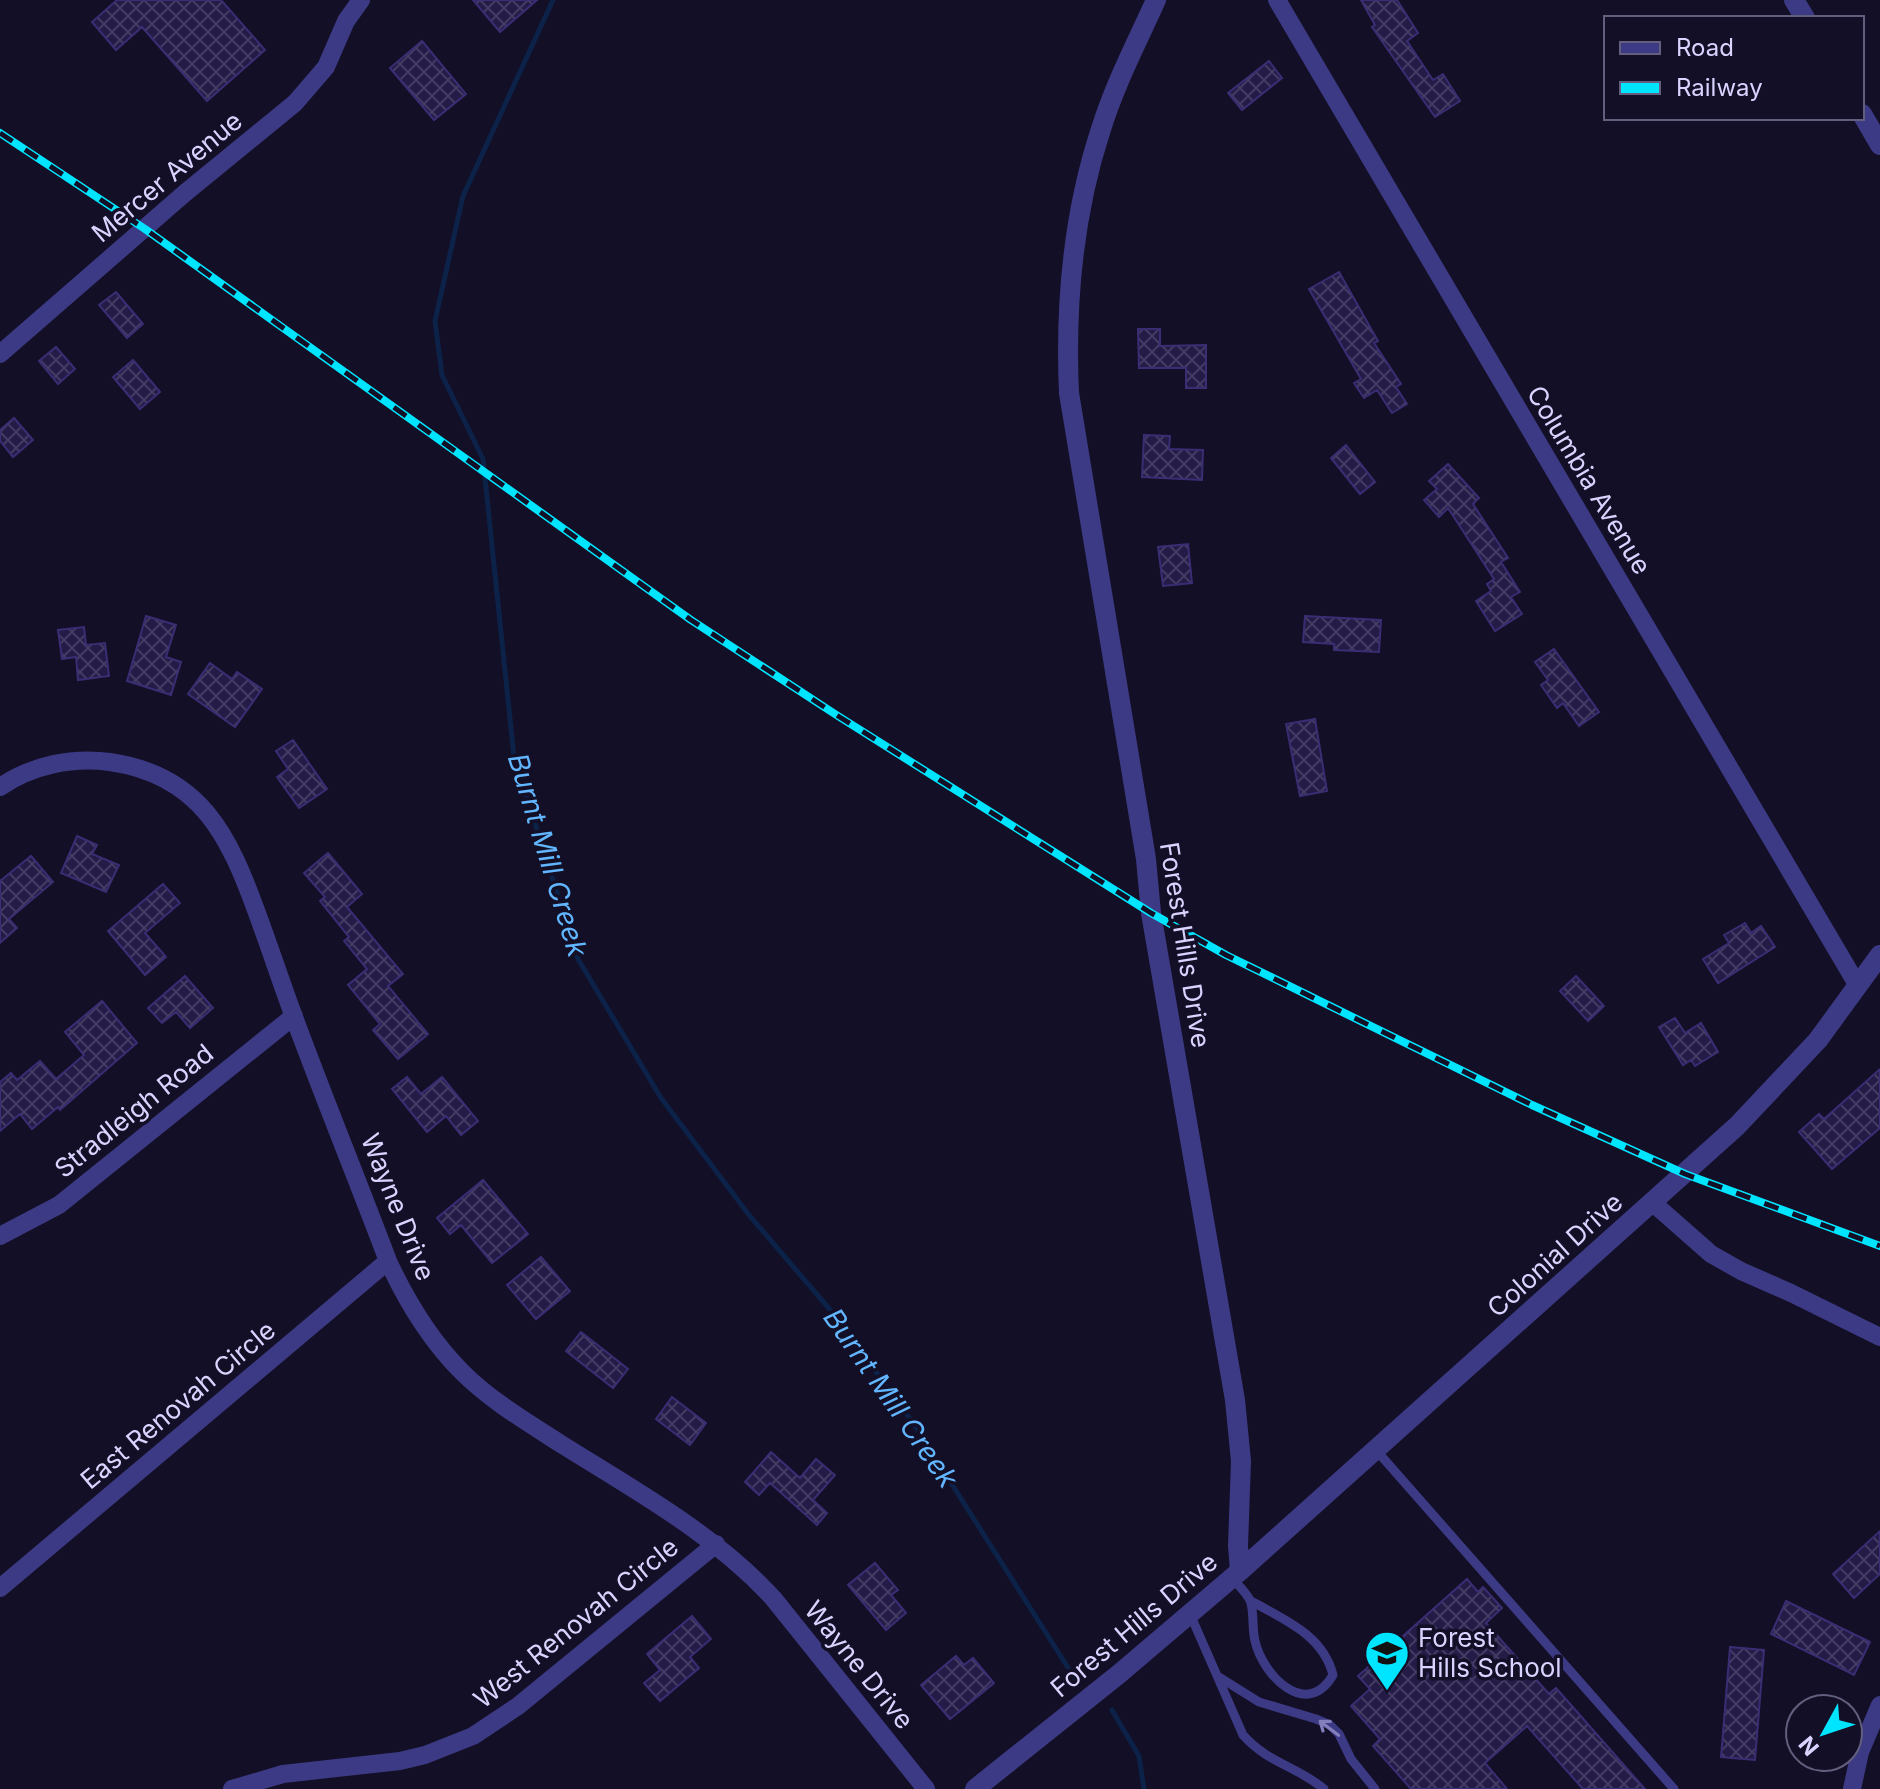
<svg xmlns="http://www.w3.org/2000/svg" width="1880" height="1789" font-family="Inter,sans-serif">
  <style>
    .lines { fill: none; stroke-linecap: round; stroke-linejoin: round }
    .stream { stroke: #0c2248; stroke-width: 5 }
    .building { fill: url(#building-cross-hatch); stroke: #3b2d73; stroke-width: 2 }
    .service { stroke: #3d3a85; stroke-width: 9 }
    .minor { stroke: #3d3a85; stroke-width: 18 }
    .tertiary { stroke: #3d3a85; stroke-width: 20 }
    .rail-casing { stroke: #00e5ff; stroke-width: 8 }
    .rail { stroke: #130f26; stroke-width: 5; stroke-dasharray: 15; stroke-linecap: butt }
    .oneway { stroke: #837fbc }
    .labels { text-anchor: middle; stroke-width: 7; stroke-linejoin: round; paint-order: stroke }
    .street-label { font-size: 26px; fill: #d9d4ff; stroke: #130f26 }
    .poi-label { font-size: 26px; fill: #d9d4ff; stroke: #130f26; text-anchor: start }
    .water-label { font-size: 28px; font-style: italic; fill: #62b6ff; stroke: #130f26 }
  </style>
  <defs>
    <pattern id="building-cross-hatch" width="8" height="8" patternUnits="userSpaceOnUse" patternTransform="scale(2)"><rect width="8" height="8" fill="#241b47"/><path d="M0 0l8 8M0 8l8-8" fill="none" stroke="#433b63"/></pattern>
  </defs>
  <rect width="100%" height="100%" fill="#130f26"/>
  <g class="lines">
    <!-- stream -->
    <path class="stream" d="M 553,0 L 463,196 L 435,321 L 442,375 L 483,459 L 514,757 L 578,959 L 661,1098 L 749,1215 L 838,1319 L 915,1426 L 1079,1685
      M 1112,1710 L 1139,1756 L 1144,1789"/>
  </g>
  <!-- building -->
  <path class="building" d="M 117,0 L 221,0 L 265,50 L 207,101 L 142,27 L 116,50 L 92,22 Z
    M 473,0 L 537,0 L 500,32 Z
    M 1361,0 L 1397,0 L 1418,33 L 1407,41 L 1433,80 L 1443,74 L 1460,101 L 1435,117 L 1372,27 L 1375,25 Z
    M 422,41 L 466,94 L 434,120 L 390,68 Z
    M 1269,61 L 1282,78 L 1242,110 L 1228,93 Z
    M 1339,272 L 1378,341 L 1374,343 L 1401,384 L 1396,387 L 1407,404 L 1392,413 L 1377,390 L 1364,398 L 1354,383 L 1361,379 L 1309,289 Z
    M 116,292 L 143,324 L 127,338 L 99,305 Z
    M 1138,329 L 1160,329 L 1160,346 L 1206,345 L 1206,388 L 1186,388 L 1186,368 L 1139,368 Z
    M 56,347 L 75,369 L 58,384 L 39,361 Z
    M 133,360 L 160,392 L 140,409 L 113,377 Z
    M 14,418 L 33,440 L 13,457 L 0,441 L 0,430 Z
    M 1144,435 L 1170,436 L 1169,449 L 1203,450 L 1202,480 L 1142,477 Z
    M 1346,445 L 1375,482 L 1360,494 L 1331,458 Z
    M 1448,464 L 1479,498 L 1473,504 L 1508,558 L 1501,562 L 1520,592 L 1511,597 L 1522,614 L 1495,631 L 1476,601 L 1491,591 L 1487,584 L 1494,579 L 1448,508 L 1439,517 L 1424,500 L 1437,489 L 1429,481 Z
    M 1188,544 L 1192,583 L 1163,586 L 1158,547 Z
    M 146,616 L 176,625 L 166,657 L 181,662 L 171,695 L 127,681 Z
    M 1305,616 L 1381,620 L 1379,652 L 1334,650 L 1334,644 L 1303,642 Z
    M 84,627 L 86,645 L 105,643 L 109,676 L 78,680 L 76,657 L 62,659 L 58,630 Z
    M 1554,649 L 1599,712 L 1579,726 L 1563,703 L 1557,708 L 1541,685 L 1548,680 L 1535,662 Z
    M 210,663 L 232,679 L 237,672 L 262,689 L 235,727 L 188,694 Z
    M 1315,719 L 1327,791 L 1300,796 L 1286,724 Z
    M 293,740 L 327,789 L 299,808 L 277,777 L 288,769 L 276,751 Z
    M 77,836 L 97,845 L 92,854 L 119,865 L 106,892 L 61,873 Z
    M 328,853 L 362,894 L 347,907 L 403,974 L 388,986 L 428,1034 L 398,1059 L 373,1030 L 380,1024 L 348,985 L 367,969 L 344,941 L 349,937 L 320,901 L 325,897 L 304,873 Z
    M 31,856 L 53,882 L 9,919 L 17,928 L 0,943 L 0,881 Z
    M 163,884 L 180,903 L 145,933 L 166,957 L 145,975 L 108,931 Z
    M 1745,923 L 1751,933 L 1761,926 L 1775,947 L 1718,983 L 1703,959 L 1729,943 L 1724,935 Z
    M 185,976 L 213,1008 L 190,1028 L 176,1012 L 162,1023 L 148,1008 Z
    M 1576,976 L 1604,1006 L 1588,1021 L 1560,991 Z
    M 102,1001 L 137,1043 L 60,1110 L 58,1107 L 32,1129 L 20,1114 L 0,1131 L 0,1082 L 11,1073 L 17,1080 L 40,1061 L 56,1079 L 84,1055 L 65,1032 Z
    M 1675,1018 L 1685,1033 L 1701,1023 L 1718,1052 L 1695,1066 L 1691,1060 L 1683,1065 L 1659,1027 Z
    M 1880,1069 L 1880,1128 L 1832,1169 L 1799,1132 L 1819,1114 L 1824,1119 Z
    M 407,1077 L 421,1094 L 442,1077 L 478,1121 L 461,1135 L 446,1116 L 427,1132 L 392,1089 Z
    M 483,1180 L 528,1234 L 492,1263 L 461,1225 L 450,1234 L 437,1218 Z
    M 541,1257 L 570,1291 L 536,1319 L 507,1285 Z
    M 581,1332 L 628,1369 L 613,1388 L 566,1351 Z
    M 672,1397 L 706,1423 L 690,1445 L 656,1419 Z
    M 771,1452 L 800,1478 L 816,1459 L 835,1475 L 813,1500 L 827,1513 L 817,1525 L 770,1483 L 759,1495 L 745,1482 Z
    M 1880,1531 L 1880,1574 L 1854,1598 L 1833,1574 Z
    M 875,1563 L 898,1590 L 891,1595 L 906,1613 L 886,1630 L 848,1585 Z
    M 1467,1579 L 1478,1592 L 1483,1587 L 1502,1608 L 1486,1623 L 1549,1694 L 1556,1688 L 1645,1789 L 1583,1789 L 1527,1726 L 1485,1763 L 1507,1789 L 1411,1789 L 1373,1746 L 1380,1739 L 1351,1706 L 1370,1689 L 1358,1676 Z
    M 1786,1601 L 1870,1642 L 1854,1675 L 1771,1634 Z
    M 692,1616 L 711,1639 L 690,1657 L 699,1668 L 660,1701 L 644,1683 L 660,1670 L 647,1654 Z
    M 1730,1647 L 1764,1650 L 1755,1760 L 1721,1757 Z
    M 956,1656 L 964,1665 L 973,1658 L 994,1683 L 950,1719 L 921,1685 Z"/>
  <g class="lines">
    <!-- service -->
    <path class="service" d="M 1376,1450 L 1674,1789
      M 1232,1578 C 1238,1585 1249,1595 1251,1603 C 1254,1615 1252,1629 1255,1641 C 1263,1676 1307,1720 1333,1675 C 1323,1635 1285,1620 1251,1601
      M 1190,1614 L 1243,1735 C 1269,1764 1297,1766 1324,1789
      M 1219,1677 L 1259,1702 L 1316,1719 L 1330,1725 L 1339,1734 L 1351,1759 L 1375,1789"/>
    <!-- minor -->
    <path class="minor" d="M 1277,0 L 1858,986
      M 0,354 L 185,193 L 295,103 L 326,67 L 346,21 L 361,0
      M 0,787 C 32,765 72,757 110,762 C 201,775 229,836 257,913 C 270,948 281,982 294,1017 C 324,1098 357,1179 388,1261 C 407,1302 430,1340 462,1372 C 491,1401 527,1422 561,1444 C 636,1491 713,1533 773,1598 L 926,1789
      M 1653,1203 L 1711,1254 L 1741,1271 L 1791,1293 L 1880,1337
      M 0,1236 L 59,1205 L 294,1016
      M 0,1588 L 388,1261
      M 232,1789 L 283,1774 L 400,1761 L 425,1755 L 473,1736 L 518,1706 L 716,1544
      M 1852,1789 L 1860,1752 L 1880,1705"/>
    <!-- tertiary -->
    <path class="tertiary" d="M 1794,0 L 1805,18
      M 1862,114 L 1880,145
      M 1240,1571 L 1737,1126 L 1818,1040 L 1880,955
      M 975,1789 L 1119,1674 L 1240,1571 L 1238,1546 L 1241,1461 L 1235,1400 L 1151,913 L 1146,859 L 1069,393 C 1065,303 1073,214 1101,129 C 1115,84 1137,42 1156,0"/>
    <!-- rail casing -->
    <g class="rail-casing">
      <path id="rail" d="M 0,133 L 145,229 L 691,620 L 838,716 L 1151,913 L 1226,955 L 1532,1105 L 1685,1174 L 1880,1246"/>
    </g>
    <!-- rail -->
    <use href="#rail" class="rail"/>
  </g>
  <!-- one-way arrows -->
  <defs><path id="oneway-shaft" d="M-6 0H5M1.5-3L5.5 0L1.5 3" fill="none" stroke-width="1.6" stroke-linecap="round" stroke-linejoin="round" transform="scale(2)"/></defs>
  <use class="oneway" href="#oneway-shaft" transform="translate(1329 1728) rotate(-143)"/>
  <!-- icons -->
  <defs>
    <g id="school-pin" transform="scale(2.3)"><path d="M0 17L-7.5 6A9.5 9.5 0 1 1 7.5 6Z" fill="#00e5ff" stroke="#130f26"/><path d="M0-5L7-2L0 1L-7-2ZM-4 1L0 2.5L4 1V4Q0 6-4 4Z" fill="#111"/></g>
  </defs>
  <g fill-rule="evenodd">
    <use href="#school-pin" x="1387" y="1653"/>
  </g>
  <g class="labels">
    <!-- street labels -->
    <g class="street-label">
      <text transform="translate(167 177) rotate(-40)" y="9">Mercer Avenue</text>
      <text transform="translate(1589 480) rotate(59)" y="9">Columbia Avenue</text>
      <text transform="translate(1185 945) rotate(81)" y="9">Forest Hills Drive</text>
      <text transform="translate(134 1111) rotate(-39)" y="9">Stradleigh Road</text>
      <text transform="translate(398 1207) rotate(68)" y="9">Wayne Drive</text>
      <text transform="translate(1555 1255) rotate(-42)" y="9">Colonial Drive</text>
      <text transform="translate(178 1405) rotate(-40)" y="9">East Renovah Circle</text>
      <text transform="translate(576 1623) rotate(-39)" y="9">West Renovah Circle</text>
      <text transform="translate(1134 1625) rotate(-40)" y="9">Forest Hills Drive</text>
      <text transform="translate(859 1665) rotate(51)" y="9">Wayne Drive</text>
    </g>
    <!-- poi labels -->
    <g class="poi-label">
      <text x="1418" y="1647">Forest<tspan x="1418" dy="30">Hills School</tspan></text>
    </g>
    <!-- water labels -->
    <g class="water-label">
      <text transform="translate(548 855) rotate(73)" y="10">Burnt Mill Creek</text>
      <text transform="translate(891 1398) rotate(55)" y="10">Burnt Mill Creek</text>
    </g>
  </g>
  <!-- legend -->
  <rect x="1604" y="16" width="260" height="104" fill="#130f26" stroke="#625e7d" stroke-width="2"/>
  <rect x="1620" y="42" width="40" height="12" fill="#3d3a85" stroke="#625e7d" stroke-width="2"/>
  <text x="1676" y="56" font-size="24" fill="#d9d4ff">Road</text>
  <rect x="1620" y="82" width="40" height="12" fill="#00e5ff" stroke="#625e7d" stroke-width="2"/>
  <text x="1676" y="96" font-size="24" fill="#d9d4ff">Railway</text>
  <!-- north arrow -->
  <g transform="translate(1824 1733) rotate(230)"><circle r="38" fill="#130f26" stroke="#625e7d" stroke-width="2"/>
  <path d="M0-6L14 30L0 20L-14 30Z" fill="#00e5ff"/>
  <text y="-12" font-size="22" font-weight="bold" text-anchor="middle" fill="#d9d4ff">N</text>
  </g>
</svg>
